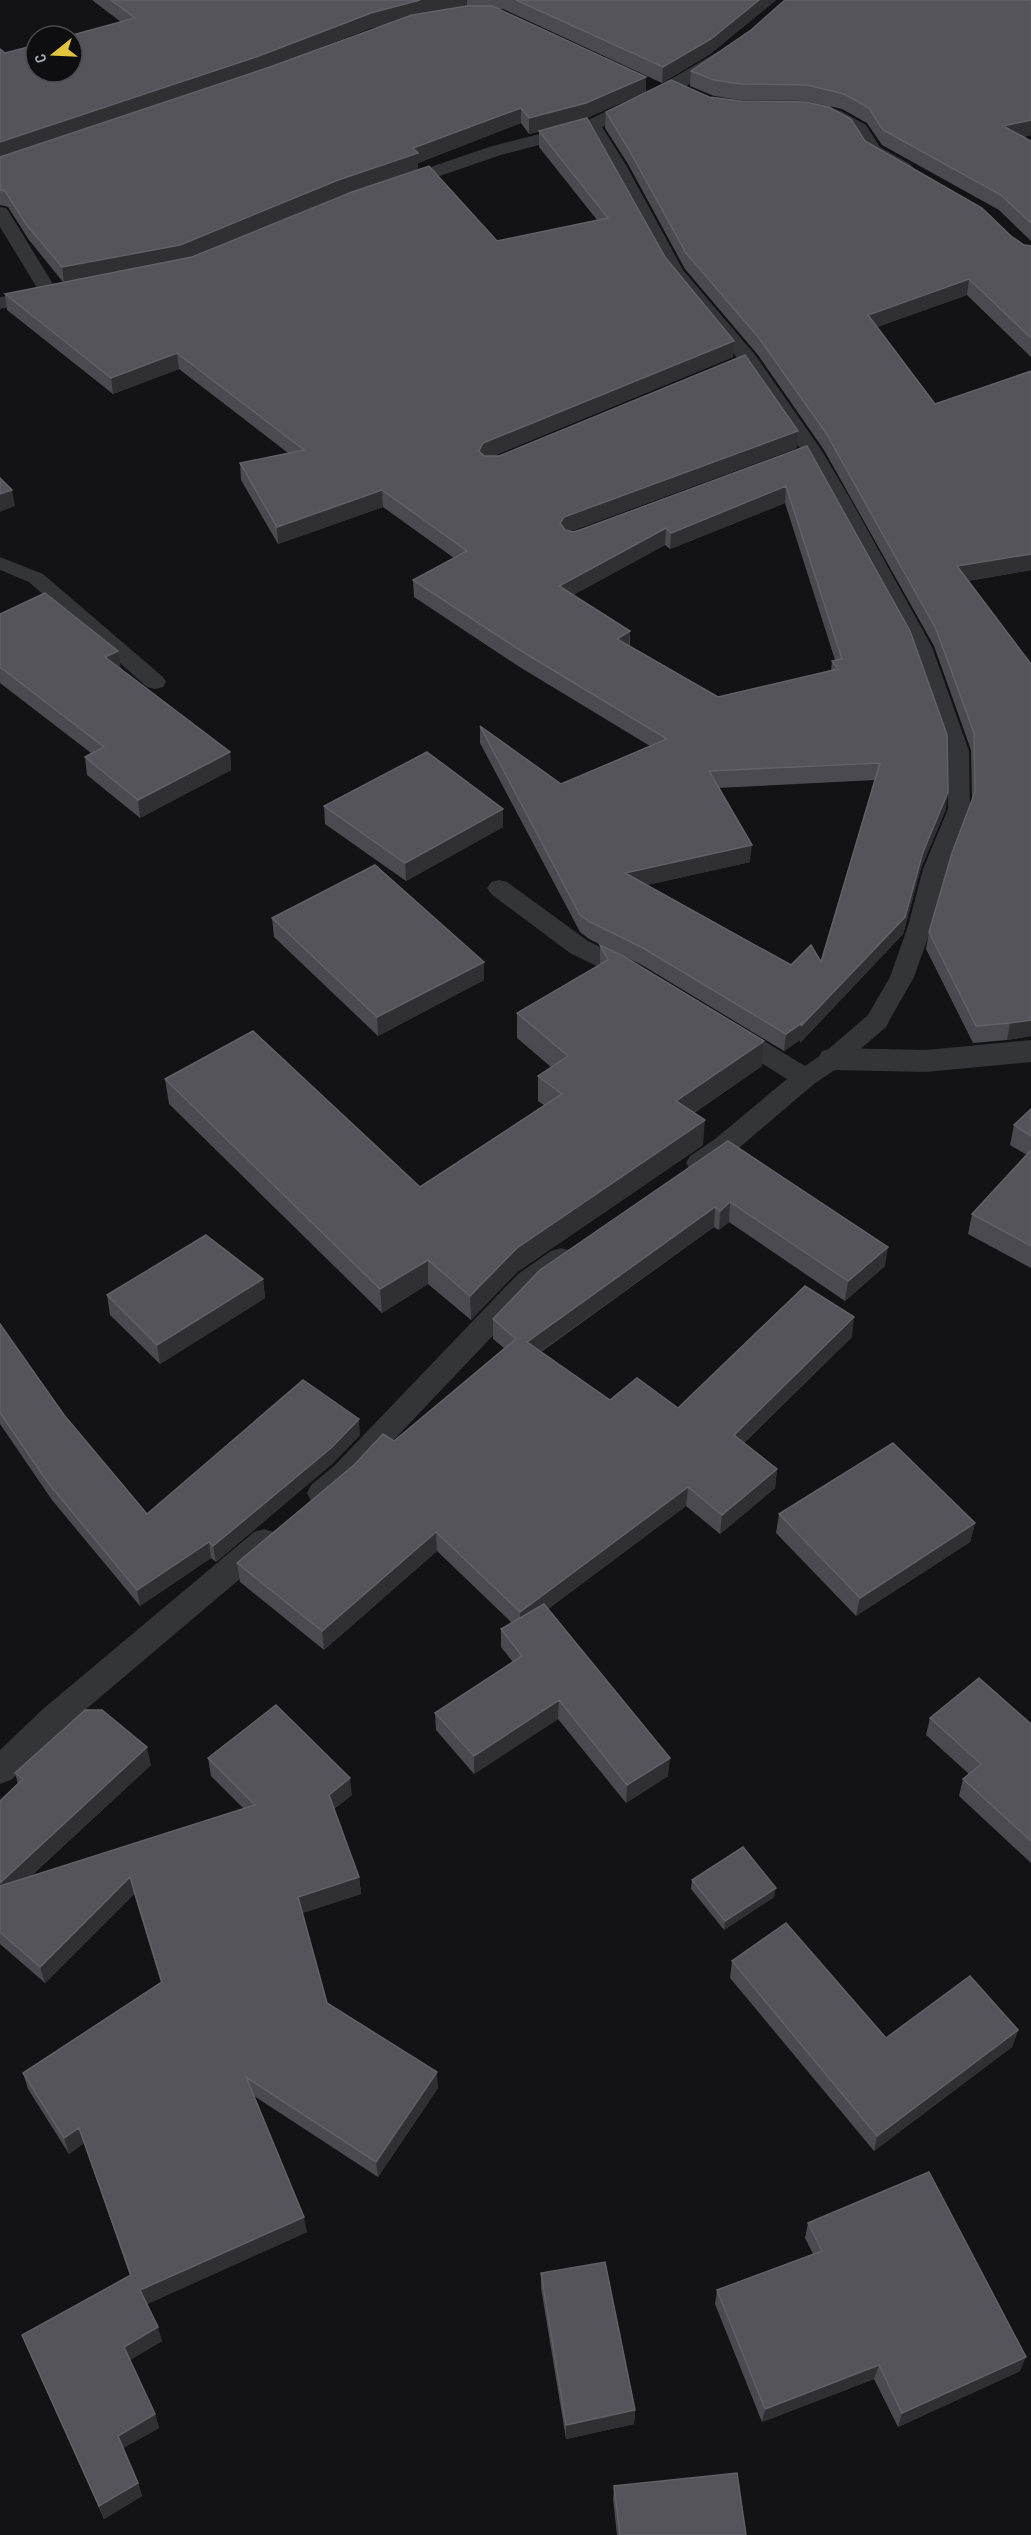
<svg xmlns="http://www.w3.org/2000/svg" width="1031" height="2535" font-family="'Sofia Sans Condensed',sans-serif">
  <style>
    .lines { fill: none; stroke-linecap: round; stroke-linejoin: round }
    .service { fill: #343539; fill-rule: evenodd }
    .minor { fill: #343539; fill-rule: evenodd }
    .wall { fill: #4a4a50; fill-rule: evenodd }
    .shaded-wall { fill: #303034 }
    .building { fill: #54545a; stroke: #616168; stroke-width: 1.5; fill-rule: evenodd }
  </style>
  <rect width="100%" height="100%" fill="#131315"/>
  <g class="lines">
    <!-- service -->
    <path class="service" d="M 719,51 L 727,56 C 710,80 631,113 602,127 L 626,165 L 683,270 L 756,356 L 822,451 L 852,502 L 932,647 L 969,751 L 970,809 L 947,869 L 932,926 L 914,977 L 889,1021 L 886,1027 L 842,1065 L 814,1084 L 733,1153 C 719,1162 707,1175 690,1170 L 686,1163 L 690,1156 L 715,1139 L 787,1079 L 723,1039 L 720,1033 L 723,1027 L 732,1024 L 741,1027 L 805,1066 L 824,1053 L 868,1015 L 890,977 L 908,926 L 923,869 L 948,809 L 947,751 L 910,647 L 832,502 L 802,451 L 742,364 L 666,272 L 608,165 L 584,125 L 586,121 L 652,90 Z
      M 574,125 L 580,126 L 582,130 L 580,134 L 501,155 L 405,188 L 393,188 L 390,184 L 393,180 L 489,147 Z
      M 0,207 L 6,208 L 9,212 L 59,294 L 56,298 L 0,309 L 0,297 L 39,291 L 0,227 Z
      M 0,557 L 43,574 L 163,677 L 166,682 L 163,687 L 155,689 L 147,687 L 29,582 L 0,570 Z
      M 499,880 L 507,882 L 588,941 L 641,967 L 644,973 L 641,979 L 632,981 L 623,979 L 570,953 L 491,894 L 487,888 L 491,882 Z
      M 561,1248 L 571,1251 L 574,1258 L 571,1265 L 538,1288 L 354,1482 C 340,1494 331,1508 311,1501 L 307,1493 L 311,1485 L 334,1466 L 518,1274 L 551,1251 Z
      M 264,1529 L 274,1532 L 279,1541 L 274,1550 L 65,1727 L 11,1780 L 0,1784 L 0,1750 L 43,1709 L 254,1532 Z"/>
    <!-- minor -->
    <path class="minor" d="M 817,105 L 841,111 L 866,125 L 880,147 L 910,164 L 914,168 L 910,172 C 897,176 874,165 864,155 C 857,148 856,137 848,132 C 836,123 824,119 810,115 L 807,111 L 810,107 Z
      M 1031,1040 L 1031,1062 L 926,1072 L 833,1070 L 822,1067 L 818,1059 L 822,1051 L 833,1048 L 926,1050 Z"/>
  </g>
  <!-- wall -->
  <path class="wall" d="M 92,0 L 776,0 L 710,54 L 662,83 L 503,9 L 498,9 L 646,92 L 586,118 L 665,257 L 733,357 L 493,456 L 798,431 L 797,448 L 571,531 L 573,532 L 807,446 L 946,809 L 921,868 L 903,934 L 800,1043 L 800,1040 L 784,1051 L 642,965 L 589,939 L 580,932 L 480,743 L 480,726 L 561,784 L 650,746 L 518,666 L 414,597 L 413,580 L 454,558 L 383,507 L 278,544 L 241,480 L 240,463 L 288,453 L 179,369 L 113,394 L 7,310 L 5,294 L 63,282 L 29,240 L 8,207 L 0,205 L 0,49 L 5,53 L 121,22 ZM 391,23 L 282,62 L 371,28 ZM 521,123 L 529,134 L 553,128 L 539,131 L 539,147 L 597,220 L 497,241 L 189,258 L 339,196 L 418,169 L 418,163 ZM 785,503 L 835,660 L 832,661 L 831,671 L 718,697 L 630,646 L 630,631 L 573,595 L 665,545 L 670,549 ZM 875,780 L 821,962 L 791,965 L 647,885 L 750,862 L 718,788 Z
    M 1031,0 L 1031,135 L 1023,137 L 1031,141 L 1031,241 L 999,210 L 882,145 L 867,123 L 842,109 L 805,101 L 740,100 L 714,96 L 690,86 L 691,71 L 751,30 Z
    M 709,97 L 865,141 L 1024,245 L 1031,246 L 1031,357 L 967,295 L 877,327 L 935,404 L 1031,371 L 1031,570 L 968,581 L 1031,664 L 1031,1036 L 1007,1040 L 973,1043 L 926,949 L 929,932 L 972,800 L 971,750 L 934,646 L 824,450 L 758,355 L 685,269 L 628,164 L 605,128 L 606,112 Z
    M 0,614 L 121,669 L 230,752 L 231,770 L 140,818 L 87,775 L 85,757 L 91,753 L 0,683 Z
    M 324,806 L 503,827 L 406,881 L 325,824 Z
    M 272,918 L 484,980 L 378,1036 L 274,937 Z
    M 600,945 L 764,1041 L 762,1066 L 694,1113 L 703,1145 L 517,1272 L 471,1320 L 428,1284 L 382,1313 L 169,1104 L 165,1079 L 420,1187 L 544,1105 L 538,1101 L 538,1076 L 551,1067 L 517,1038 L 517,1013 L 600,965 Z
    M 1031,1109 L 1031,1268 L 968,1234 L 972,1214 L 1027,1155 L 1010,1145 L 1014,1125 Z
    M 728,1141 L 885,1266 L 845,1301 L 729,1222 L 719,1230 L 714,1227 L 541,1352 L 610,1400 L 678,1408 L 852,1337 L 744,1443 L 777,1469 L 775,1488 L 720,1534 L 686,1506 L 548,1609 L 668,1776 L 626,1803 L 558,1719 L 474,1774 L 436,1730 L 435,1713 L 513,1662 L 501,1647 L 501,1629 L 512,1623 L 437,1551 L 324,1650 L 240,1582 L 237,1563 L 394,1441 L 504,1348 L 493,1339 L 493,1319 Z
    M 263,1279 L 265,1298 L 160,1364 L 110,1315 L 107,1295 Z
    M 0,1324 L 64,1415 L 147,1514 L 360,1435 L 332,1464 L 216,1562 L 211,1558 L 140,1606 L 52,1500 L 0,1424 Z
    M 779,1514 L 975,1523 L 970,1542 L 856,1616 L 776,1533 Z
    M 930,1718 L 1031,1724 L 1031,1863 L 959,1796 L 963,1779 L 969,1774 L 926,1735 Z
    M 208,1758 L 352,1795 L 334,1809 L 359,1877 L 361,1894 L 302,1913 L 327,2003 L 438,2088 L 378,2177 L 254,2096 L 307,2232 L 147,2304 L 162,2341 L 130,2360 L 155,2414 L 159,2428 L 123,2448 L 138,2483 L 142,2496 L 104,2519 L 22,2335 L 130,2276 L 84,2143 L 69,2154 L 28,2089 L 23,2073 L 161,1983 L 134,1894 L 45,1983 L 0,1944 L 0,1801 L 18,1784 L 15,1773 L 151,1765 L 31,1876 L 244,1809 L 211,1776 Z
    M 692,1880 L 774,1897 L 724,1930 L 691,1889 Z
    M 732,1961 L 886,2038 L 1018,2030 L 1012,2047 L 874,2151 L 730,1978 Z
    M 808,2223 L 1020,2371 L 898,2427 L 874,2379 L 762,2422 L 715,2304 L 717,2290 L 813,2254 L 805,2238 Z
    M 541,2273 L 635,2410 L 634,2424 L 566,2439 L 541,2288 Z
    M 614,2486 L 746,2535 L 617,2535 L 613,2499 Z"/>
  <!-- shaded-wall -->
  <path class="shaded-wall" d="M 420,0 L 467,0 L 467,7 L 437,11 L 371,28 L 257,72 L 0,158 L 0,142 L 371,13 Z
    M 759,0 L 776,0 L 710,54 L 662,83 L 663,67 Z
    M 646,77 L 646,92 L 585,119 L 529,134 L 529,118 Z
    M 521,108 L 521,123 L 418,163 L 418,169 L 339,196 L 181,261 L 64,283 L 62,267 L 413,148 Z
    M 1031,120 L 1031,135 L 1001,142 L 1003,126 Z
    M 969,279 L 967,295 L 866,331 L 868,315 Z
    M 734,341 L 733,357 L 483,460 L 479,451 L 483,443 Z
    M 177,353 L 179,369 L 113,394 L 111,378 Z
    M 798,431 L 797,448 L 564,534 L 560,523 L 564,517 Z
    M 786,486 L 785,503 L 670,549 L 671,533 Z
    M 12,490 L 15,506 L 0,512 L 0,494 Z
    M 382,490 L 383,507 L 278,544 L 277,527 Z
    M 666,528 L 665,545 L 558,603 L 559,586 Z
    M 1031,554 L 1031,570 L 955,583 L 957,566 Z
    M 630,631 L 629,648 L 617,639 Z
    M 118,651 L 121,669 L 105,657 Z
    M 230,752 L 231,770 L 140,818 L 138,800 Z
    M 948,792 L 946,809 L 921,868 L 903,934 L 800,1043 L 800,1040 L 784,1051 L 786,1034 L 802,1023 L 923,852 Z
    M 503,809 L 503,827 L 406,881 L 405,863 Z
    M 752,845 L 750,862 L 625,890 L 625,873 Z
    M 484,962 L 484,980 L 378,1036 L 377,1017 Z
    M 1031,1020 L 1031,1036 L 1007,1040 L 1010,1023 Z
    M 764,1041 L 762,1066 L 674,1126 L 676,1101 Z
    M 705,1120 L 703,1145 L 517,1272 L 471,1320 L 470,1296 L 517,1248 Z
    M 730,1202 L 729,1222 L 719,1230 L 720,1211 Z
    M 715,1207 L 714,1227 L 527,1361 L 527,1342 Z
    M 888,1247 L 885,1266 L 845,1301 L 848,1281 Z
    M 428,1260 L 428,1284 L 382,1313 L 380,1289 Z
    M 263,1279 L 265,1298 L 160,1364 L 157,1345 Z
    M 854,1317 L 852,1337 L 732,1454 L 734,1435 Z
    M 359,1419 L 360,1435 L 332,1464 L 216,1562 L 213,1546 Z
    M 777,1469 L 775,1488 L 720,1534 L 722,1515 Z
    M 688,1487 L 686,1506 L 520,1630 L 520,1612 Z
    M 975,1523 L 970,1542 L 856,1616 L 860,1598 Z
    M 436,1532 L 437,1551 L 324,1650 L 322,1631 Z
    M 209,1542 L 211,1558 L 140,1606 L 137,1590 Z
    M 559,1700 L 558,1719 L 474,1774 L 474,1756 Z
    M 147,1747 L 151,1765 L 0,1904 L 0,1883 Z
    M 670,1758 L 668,1776 L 626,1803 L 627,1785 Z
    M 350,1778 L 352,1795 L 330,1812 L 329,1795 Z
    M 130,1877 L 134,1894 L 45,1983 L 40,1967 Z
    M 359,1877 L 361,1894 L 300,1914 L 298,1897 Z
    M 776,1888 L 774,1897 L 724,1930 L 725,1921 Z
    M 1018,2030 L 1012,2047 L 874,2151 L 877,2136 Z
    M 437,2072 L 438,2088 L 378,2177 L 376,2162 Z
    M 79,2128 L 84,2143 L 69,2154 L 64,2138 Z
    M 304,2217 L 307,2232 L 145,2305 L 140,2290 Z
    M 158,2327 L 162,2341 L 128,2361 L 124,2347 Z
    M 1026,2357 L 1020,2371 L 898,2427 L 902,2413 Z
    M 879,2365 L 874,2379 L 762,2422 L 765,2409 Z
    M 635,2410 L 634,2424 L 566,2439 L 566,2425 Z
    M 155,2414 L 159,2428 L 122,2449 L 118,2436 Z
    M 138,2483 L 142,2496 L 104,2519 L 99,2506 Z"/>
  <!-- building -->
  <path class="building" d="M 111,0 L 420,0 L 371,13 L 256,57 L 0,142 L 0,49 L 5,53 L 36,45 L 36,72 L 72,72 L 72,36 L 69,36 L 135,18 Z
    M 516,0 L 759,0 L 711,39 L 663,67 Z
    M 785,0 L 1031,0 L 1031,120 L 1003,126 L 1031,141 L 1031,223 L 1001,195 L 883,130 L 869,108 L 844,94 L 807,85 L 741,84 L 714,80 L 691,71 L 751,30 Z
    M 467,6 L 492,6 L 646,77 L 586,103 L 529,118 L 521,108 L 413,148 L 418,153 L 338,180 L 180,245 L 62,267 L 26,224 L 5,191 L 0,190 L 0,157 L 270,67 L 412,15 Z
    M 671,80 L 709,97 L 741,101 L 806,102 L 829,107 L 851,119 L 865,141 L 982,208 L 1011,236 L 1024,245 L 1031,246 L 1031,338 L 969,279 L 868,315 L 935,404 L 1031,371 L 1031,554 L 957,566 L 1031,664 L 1031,1020 L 1010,1023 L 976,1026 L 929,932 L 952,853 L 975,792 L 974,733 L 936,629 L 826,433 L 759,338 L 686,253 L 628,148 L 606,112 Z
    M 587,118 L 665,257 L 734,341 L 483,443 L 479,451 L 484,456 L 499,456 L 745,355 L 798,431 L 564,517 L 560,523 L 565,530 L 573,532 L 580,530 L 807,446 L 910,631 L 947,735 L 948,792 L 923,852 L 905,917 L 801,1026 L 802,1023 L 786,1034 L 643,948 L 590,922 L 580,915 L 480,726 L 561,784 L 667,739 L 518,649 L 413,580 L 467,551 L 382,490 L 277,527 L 240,463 L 304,450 L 177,353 L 111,378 L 5,294 L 192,257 L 352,192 L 429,166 L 497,241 L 608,218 L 539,131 ZM 786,486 L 842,659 L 832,661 L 838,669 L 718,697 L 617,639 L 630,631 L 559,586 L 666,528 L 671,533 ZM 880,763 L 821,962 L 811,945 L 791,965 L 625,873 L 752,845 L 709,771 Z
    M 0,478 L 12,490 L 0,494 Z
    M 45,593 L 118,651 L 105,657 L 230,752 L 138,800 L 85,757 L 104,747 L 0,667 L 0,614 Z
    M 427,752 L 503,809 L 405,863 L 324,806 Z
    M 375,865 L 484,962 L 377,1017 L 272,918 Z
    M 600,945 L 623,956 L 764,1041 L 676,1101 L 705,1120 L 517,1248 L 470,1296 L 428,1260 L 380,1289 L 165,1079 L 253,1031 L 420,1187 L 562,1094 L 538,1076 L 568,1056 L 517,1013 L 608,960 Z
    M 1031,1109 L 1031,1136 L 1014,1125 Z
    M 728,1141 L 888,1247 L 848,1281 L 730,1202 L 720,1211 L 715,1207 L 527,1342 L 610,1400 L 637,1378 L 678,1408 L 805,1286 L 854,1317 L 734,1435 L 777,1469 L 722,1515 L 688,1487 L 520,1612 L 436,1532 L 322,1631 L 237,1563 L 354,1465 L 383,1434 L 394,1441 L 516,1339 L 493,1319 L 540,1270 Z
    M 1031,1150 L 1031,1246 L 972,1214 Z
    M 206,1235 L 263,1279 L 157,1345 L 107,1295 Z
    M 0,1324 L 64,1415 L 147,1514 L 303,1380 L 359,1419 L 331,1448 L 213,1546 L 209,1542 L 137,1590 L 49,1484 L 0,1413 Z
    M 893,1443 L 975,1523 L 860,1598 L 779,1514 Z
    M 544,1604 L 670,1758 L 627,1785 L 559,1700 L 474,1756 L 435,1713 L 522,1656 L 501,1629 Z
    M 979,1678 L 1031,1724 L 1031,1841 L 963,1779 L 981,1764 L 930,1718 Z
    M 276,1705 L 350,1778 L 329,1795 L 359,1877 L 298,1897 L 327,2003 L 437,2072 L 376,2162 L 246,2077 L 304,2217 L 140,2290 L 158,2327 L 124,2347 L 155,2414 L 118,2436 L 138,2483 L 99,2506 L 22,2335 L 131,2275 L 79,2128 L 64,2138 L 23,2073 L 162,1982 L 130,1877 L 40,1967 L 0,1932 L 0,1886 L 255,1805 L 208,1758 Z
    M 85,1710 L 102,1710 L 147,1747 L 0,1883 L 0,1801 L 23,1779 L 15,1773 Z
    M 743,1847 L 776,1888 L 725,1921 L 692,1880 Z
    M 786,1923 L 886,2038 L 970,1976 L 1018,2030 L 877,2136 L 732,1961 Z
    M 929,2172 L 1026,2357 L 902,2413 L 879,2365 L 765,2409 L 717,2290 L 822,2251 L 808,2223 Z
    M 605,2262 L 635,2410 L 566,2425 L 541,2273 Z
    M 737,2473 L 746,2535 L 620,2535 L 614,2486 Z"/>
  <!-- north arrow -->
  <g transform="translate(54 54) rotate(252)"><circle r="28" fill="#0e0e10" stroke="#4b4c52" stroke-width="1.5"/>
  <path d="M0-4.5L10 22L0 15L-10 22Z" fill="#e1c33e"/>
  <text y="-9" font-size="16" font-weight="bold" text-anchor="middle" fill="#a6a8b4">С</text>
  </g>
</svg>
